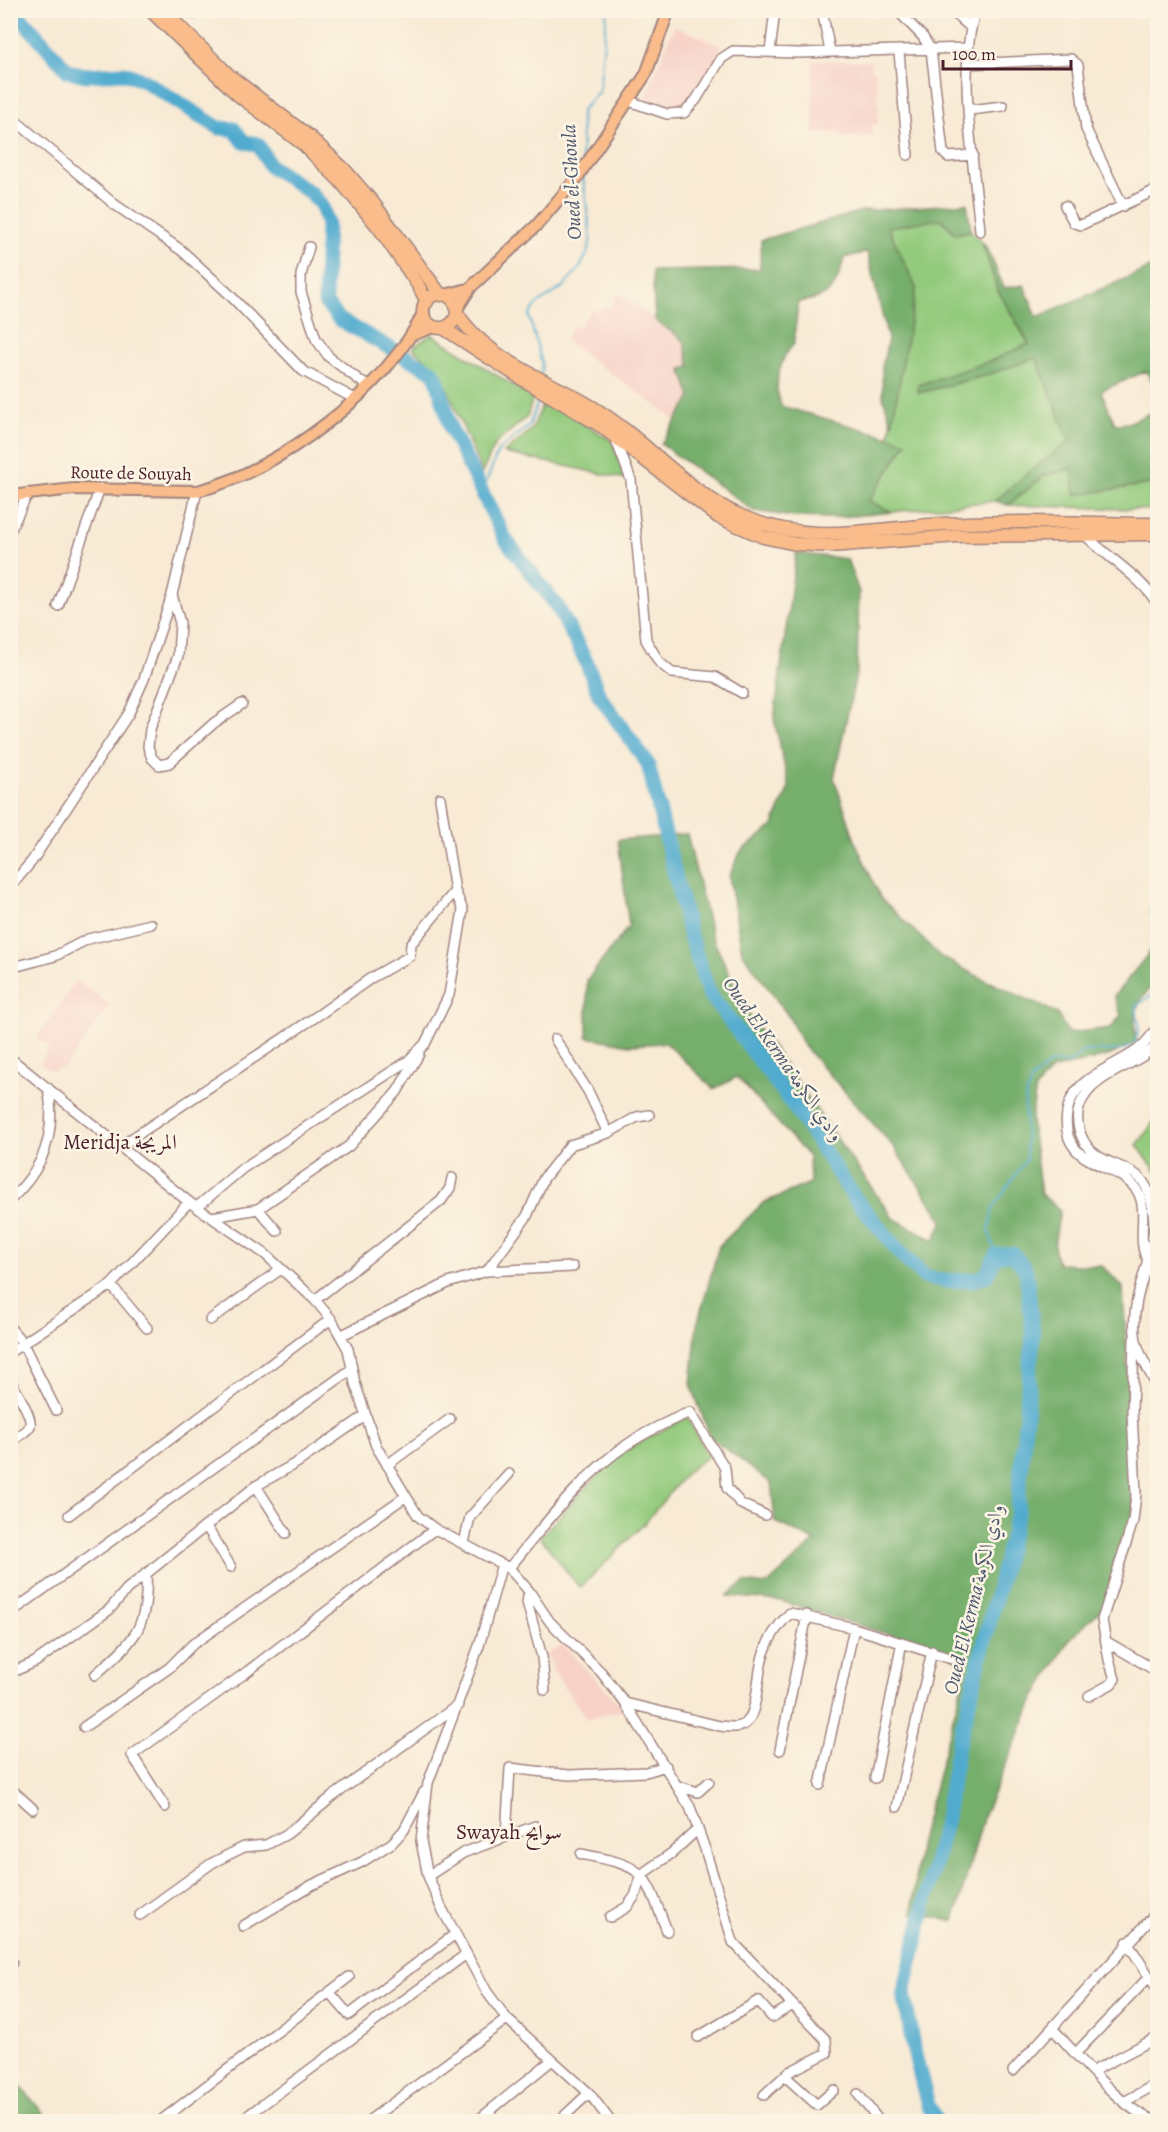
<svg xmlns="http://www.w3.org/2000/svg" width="1168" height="2132" font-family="Alegreya,Amiri,serif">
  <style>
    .built { fill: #f7d1c8 }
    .green { fill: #93ca7d; stroke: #6e7454; stroke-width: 1.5 }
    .forest { fill: #76ae6c; stroke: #60664c; stroke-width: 1.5 }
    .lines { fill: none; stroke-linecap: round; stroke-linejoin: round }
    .stream { stroke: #51abcf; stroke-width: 2 }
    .river { stroke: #51abcf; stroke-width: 15 }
    .minor-casing { stroke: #a18480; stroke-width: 12 }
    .major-casing { stroke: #a18480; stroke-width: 14 }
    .highway-casing { stroke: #a18480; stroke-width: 15 }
    .minor { stroke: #fff; stroke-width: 9 }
    .major { stroke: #f9bc8a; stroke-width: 10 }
    .highway { stroke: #f9bc8a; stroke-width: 12 }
    .labels { text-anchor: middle; stroke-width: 5; stroke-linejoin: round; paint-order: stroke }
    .street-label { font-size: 18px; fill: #4a1f2b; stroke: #fcf5e5 }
    .water-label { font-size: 20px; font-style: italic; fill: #4d576d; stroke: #fcf5e5 }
    .quarter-label { font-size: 21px; fill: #4a1f2b; stroke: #fcf5e5 }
  </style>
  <rect width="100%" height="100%" fill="#fcf5e5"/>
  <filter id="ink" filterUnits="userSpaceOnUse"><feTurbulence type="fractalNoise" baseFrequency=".0167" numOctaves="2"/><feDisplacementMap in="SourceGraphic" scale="12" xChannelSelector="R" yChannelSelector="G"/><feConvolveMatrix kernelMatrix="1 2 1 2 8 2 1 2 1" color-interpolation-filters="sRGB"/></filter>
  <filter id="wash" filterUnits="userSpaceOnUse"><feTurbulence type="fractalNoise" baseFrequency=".008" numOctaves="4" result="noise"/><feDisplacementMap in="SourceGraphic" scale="24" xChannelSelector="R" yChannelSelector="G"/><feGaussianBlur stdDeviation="1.35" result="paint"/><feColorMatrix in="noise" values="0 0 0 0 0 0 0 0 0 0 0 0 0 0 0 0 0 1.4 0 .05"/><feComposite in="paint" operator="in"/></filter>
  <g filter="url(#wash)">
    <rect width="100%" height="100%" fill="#f8ead4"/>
    <!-- built -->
    <path class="built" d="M 674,26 L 722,46 L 711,80 L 682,110 L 644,99 Z
      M 812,60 L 871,61 L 871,70 L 875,70 L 878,96 L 878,124 L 871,125 L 872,136 L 842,137 L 841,133 L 814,133 Z
      M 619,293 L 684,341 L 690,367 L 682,370 L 691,397 L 675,419 L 564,340 L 574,326 L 578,328 L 592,309 L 597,312 L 605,306 L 609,308 Z
      M 76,980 L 110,1005 L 65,1067 L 51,1071 L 40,1063 L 50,1047 L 37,1038 Z
      M 562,1644 L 625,1710 L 587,1719 L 551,1668 L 553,1666 L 546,1655 Z"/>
    <!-- green -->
    <path class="green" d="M 941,219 L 956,234 L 971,231 L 982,242 L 997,289 L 1029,344 L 919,393 L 984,376 L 1036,357 L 1071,442 L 1041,462 L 995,501 L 892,512 L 869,501 L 907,442 L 889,437 L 916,288 L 888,227 Z
      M 431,334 L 533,398 L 527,417 L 496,443 L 482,473 L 440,371 L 412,348 Z
      M 545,399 L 612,441 L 626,479 L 504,453 L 532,429 Z
      M 1073,468 L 1076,495 L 1157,483 L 1157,510 L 1008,505 L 1044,476 Z
      M 1157,1117 L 1157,1173 L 1137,1145 Z
      M 687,1417 L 708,1456 L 688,1471 L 643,1525 L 580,1588 L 540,1537 L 600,1473 L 627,1449 Z"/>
    <!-- forest -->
    <path class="forest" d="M 967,203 L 971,231 L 956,234 L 941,219 L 888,227 L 916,288 L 892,425 L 883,397 L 882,368 L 888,339 L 867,252 L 844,258 C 836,289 832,298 798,302 L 794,344 L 785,355 L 778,374 L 777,390 L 781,406 L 907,442 L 869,501 L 892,512 L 832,518 L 794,517 L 754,511 L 661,444 L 691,397 L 681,369 L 690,367 L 684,341 L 655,320 L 652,271 L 760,269 L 761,240 L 862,211 Z
      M 982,242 L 988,250 L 1004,288 L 1024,285 L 1037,317 L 1157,265 L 1157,388 L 1146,371 L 1101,391 L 1115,424 L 1128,423 L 1157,410 L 1157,483 L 1075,495 L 1072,468 L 1044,476 L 1008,505 L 995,501 L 1041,462 L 1070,442 L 1036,358 L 984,376 L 918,393 L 918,385 L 993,360 L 1029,344 L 997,289 Z
      M 796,553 L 847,559 L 859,592 L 857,670 L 834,778 L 856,843 L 880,897 L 941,957 L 985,980 L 1057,1013 L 1068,1033 L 1111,1028 L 1121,1015 L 1114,996 L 1157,943 L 1157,982 C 1137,998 1131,1017 1137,1042 L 1111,1055 L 1051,1070 L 1036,1088 L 1031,1120 L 1041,1194 L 1060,1210 L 1054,1246 L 1058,1264 L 1102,1266 L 1123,1287 L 1135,1503 L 1114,1597 L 1069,1640 L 1035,1697 L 984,1815 L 954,1921 L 912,1913 L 919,1845 L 966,1670 L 949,1653 L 781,1601 L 727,1596 L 744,1582 L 767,1585 L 815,1541 L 775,1522 L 771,1483 L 710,1437 L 691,1384 L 697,1325 L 719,1246 L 763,1203 L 810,1183 L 809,1157 L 737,1077 L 714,1089 L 666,1043 L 629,1045 L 587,1037 L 587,980 L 629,926 L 618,840 L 687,834 L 712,937 L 749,1014 L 893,1218 L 934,1240 L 943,1221 L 893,1146 L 803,1045 L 789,1017 L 742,952 L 729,876 L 741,851 L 772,827 L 789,787 L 774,719 Z
      M 10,2074 L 44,2114 L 48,2121 L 11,2121 Z"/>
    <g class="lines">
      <!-- stream -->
      <path class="stream" d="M 582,165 L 581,111 L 599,91 L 607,10
        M 541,375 L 542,364 L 529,316 L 536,305 L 563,287 L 579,269 L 587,254 L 591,239 L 583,177
        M 482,494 L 498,451 L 529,426 L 540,396
        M 1158,894 L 1150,913 L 1158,917
        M 996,1255 L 989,1231 L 993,1208 L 1026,1160 L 1025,1099 L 1032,1079 L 1051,1063 L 1069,1063 L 1084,1051 L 1123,1050 L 1135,1043 L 1139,1027 L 1136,1006 L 1158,991"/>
      <!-- river -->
      <path class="river" d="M 14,10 L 68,71 L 85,75 L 124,73 L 143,80 L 219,128 L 234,129 L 244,142 L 258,144 L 270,166 L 311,193 L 322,206 L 327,223 L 325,302 L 340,320 L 433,372 L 437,379 L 451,429 L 505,539 L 557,606 L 586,661 L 599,695 L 648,764 L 690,936 L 709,993 L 794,1106 L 854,1197 L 901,1254 L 925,1277 L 946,1281 L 973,1280 L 987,1275 L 996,1255 L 1013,1254 L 1026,1270 L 1033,1335 L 1017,1514 L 958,1745 L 946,1817 L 904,1992 L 913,2047 L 928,2105 L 937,2122"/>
    </g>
  </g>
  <g filter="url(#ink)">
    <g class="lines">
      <!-- minor casing -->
      <g class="minor-casing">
        <path id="minor" d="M 183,10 L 194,14 L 200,10
          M 822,10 L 830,52
          M 897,10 L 923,37 L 931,50 L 943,152 L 948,157 L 973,155
          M 951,10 L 970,27
          M 976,10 C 956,65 975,171 980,231
          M 770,52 L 775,10
          M 899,52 L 908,155
          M 968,64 L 1071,59 L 1078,65 L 1086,129 L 1123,206
          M 629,101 L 667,114 L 684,113 L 696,100 L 721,59 L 733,51 L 798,53 L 968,48
          M 970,110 L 1003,106
          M 10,116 L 114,204 L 181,250 L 228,293 L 303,371 L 355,399
          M 1065,206 L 1074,223 L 1081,225 L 1158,189
          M 309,247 L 301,275 L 301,292 L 316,339 L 329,357 L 367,386
          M 616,440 L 631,480 L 646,640 L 659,662 L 672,673 L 715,677 L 742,693
          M 197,491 L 172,595 L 180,623 L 178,656 L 150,729 L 148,747 L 152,758 L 159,765 L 169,763 L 214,723 L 242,704
          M 10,531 L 28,493
          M 1085,535 C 1108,558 1143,578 1158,605
          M 58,606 L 100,488
          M 10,887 L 32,861 L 129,713 L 144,679 L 172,595
          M 10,968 L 55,956 L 88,939 L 151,924
          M 555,1039 L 588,1091 L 608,1133
          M 1158,1044 C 1136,1067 1092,1073 1080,1105 C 1073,1123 1082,1146 1098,1156 C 1122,1171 1143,1167 1151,1200 C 1164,1249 1130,1285 1135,1333 C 1136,1351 1150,1372 1158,1388
          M 10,1058 L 189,1202 L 265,1254 L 315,1300 L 331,1319 L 348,1349 L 355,1383 L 376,1446 L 418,1516 L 435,1529 L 509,1568 L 529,1591 L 550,1622 L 601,1672 L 625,1703 L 690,1807 L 705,1849 L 733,1942 L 826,2040 L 827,2053 L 789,2072 L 764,2095
          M 119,1147 L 323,1012 L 371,978 L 410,956 L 411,944 L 455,891
          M 10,1200 C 44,1169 57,1133 48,1088
          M 197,1207 L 243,1168 L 408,1061 L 425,1044 L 449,995 L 463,910 L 455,891 L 440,798
          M 258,1209 L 277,1231
          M 212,1217 L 258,1209 L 349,1146 L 397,1092 L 419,1054
          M 1147,1259 C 1136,1239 1149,1212 1138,1192 C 1119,1160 1059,1169 1067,1113 C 1072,1078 1112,1068 1136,1051 C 1145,1045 1151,1036 1158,1027
          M 487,1271 L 527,1216 L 544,1178 L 570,1145 L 608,1133 L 637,1117 L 649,1115
          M 111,1285 L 147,1328
          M 315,1300 L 441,1201 L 450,1188 L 452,1178
          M 210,1320 L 281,1269
          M 10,1328 L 22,1342 L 56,1410
          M 342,1335 L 448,1283 L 487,1271 L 573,1267
          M 10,1352 L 111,1285 L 189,1202
          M 10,1380 C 15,1389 33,1417 30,1426 C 27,1432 16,1438 10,1442
          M 387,1465 L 450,1419
          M 256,1486 L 286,1533
          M 69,1515 L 331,1319
          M 206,1526 L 231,1567
          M 464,1543 L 470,1517 L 509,1474
          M 502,1564 L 479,1646 L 428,1783 L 421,1841 L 428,1876 L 441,1907 L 487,1992 L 507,2019 L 589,2093 L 611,2122
          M 509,1568 C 544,1526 581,1475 628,1444 C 647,1431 669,1421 690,1412 L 725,1468 L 727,1488 L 741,1504 L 765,1515
          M 529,1591 L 527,1602 L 542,1657 L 545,1690
          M 10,1613 L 352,1369
          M 1107,1642 L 1158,1672
          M 10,1673 L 35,1662 L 109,1610 L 127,1589 L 256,1486 L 298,1462 L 365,1416
          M 95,1675 C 134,1640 149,1629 146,1573
          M 1089,1696 L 1111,1684 L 1115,1679 L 1109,1660 L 1102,1620 L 1133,1521 L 1136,1494 L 1132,1412 L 1134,1339
          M 625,1703 L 720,1726 C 729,1727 740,1729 747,1722 C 759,1708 757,1671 764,1653 C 769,1638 779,1624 790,1613 L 854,1628 L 952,1659
          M 84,1727 L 169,1668 L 193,1644 L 405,1497
          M 780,1750 L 807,1615
          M 875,1778 L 902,1642
          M 820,1785 L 854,1628
          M 678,1786 L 698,1792 L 709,1782
          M 10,1788 L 33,1809
          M 165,1807 L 132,1755 L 248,1671 L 435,1529
          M 897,1807 L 932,1651
          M 506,1837 L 510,1768 L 569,1775 L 646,1772 L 666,1766
          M 581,1854 C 647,1867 643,1869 667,1931
          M 428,1876 L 463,1853 L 535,1826
          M 140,1915 L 212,1863 L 244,1847 L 266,1845 L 287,1834 L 332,1797 L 458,1705
          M 610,1917 L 627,1907 L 635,1896 L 642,1874 L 672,1853 L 698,1829
          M 243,1926 L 312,1885 L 362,1862 L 392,1843 L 404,1830 L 424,1792
          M 1127,1942 L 1158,1990
          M 10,1963 L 12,1963
          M 330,1993 L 349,2015 L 455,1934
          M 1052,2028 C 1073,2050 1130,2120 1158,2120
          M 698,2037 L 758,2001 L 772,2017 L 791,2006
          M 1076,2053 L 1149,1977
          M 1013,2071 L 1158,1911
          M 1093,2071 L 1158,2037
          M 785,2076 L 817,2105 L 834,2090
          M 858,2094 L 880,2122
          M 1124,2102 L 1158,2083
          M 159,2122 L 349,1977
          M 239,2122 L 465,1955
          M 367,2122 L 507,2019
          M 476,2122 L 551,2061
          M 558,2122 L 589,2093"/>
      </g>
      <!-- major casing -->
      <g class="major-casing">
        <path id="major" d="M 445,295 L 468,289
          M 457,309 L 471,287 L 537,225 L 577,178 L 646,74 L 669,10
          M 412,335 L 434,327
          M 10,496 L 74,489 L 197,491 C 277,472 390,387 424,311"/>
      </g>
      <!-- highway casing -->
      <g class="highway-casing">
        <path id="highway" d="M 150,10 L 238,95 L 304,145 L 341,182 L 379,228 L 418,285 L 427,302
          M 163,10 L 230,76 L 311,138 L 344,169 L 374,204 L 441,295
          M423 311a17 17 0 1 1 34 0a17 17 0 1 1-34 0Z
          M 457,313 C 486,360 549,380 594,408 C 645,439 685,490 739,515 C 809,547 872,528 944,524 C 1015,520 1087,523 1158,524
          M 443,328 L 522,379 L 601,426 L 718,517 L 763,537 L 796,544 L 831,546 L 957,536 L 1158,534"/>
      </g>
      <!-- minor -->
      <use href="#minor" class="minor"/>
      <!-- major -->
      <use href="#major" class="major"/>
      <!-- highway -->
      <use href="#highway" class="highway"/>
    </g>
  </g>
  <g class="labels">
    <!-- street labels -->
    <g class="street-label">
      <text transform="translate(131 473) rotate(1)" y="6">Route de Souyah</text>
    </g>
    <!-- water labels -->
    <g class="water-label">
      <text transform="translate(571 182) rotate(-93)" y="7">Oued el-Ghoula</text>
      <text transform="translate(784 1059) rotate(55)" y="7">Oued El Kerma وادي الكرمة</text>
      <text transform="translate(973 1599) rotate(-76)" y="7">Oued El Kerma وادي الكرمة</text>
    </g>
    <!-- quarter labels -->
    <g class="quarter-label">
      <text x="120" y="1149">Meridja المريجة</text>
      <text x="509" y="1839">Swayah سوايح</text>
    </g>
  </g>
  <!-- margin -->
  <rect width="1168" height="2132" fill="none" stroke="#fcf5e5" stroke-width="36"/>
  <!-- scale -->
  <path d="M943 60v9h128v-9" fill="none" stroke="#4a1f2b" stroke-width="3"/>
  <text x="952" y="60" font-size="18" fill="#4a1f2b" stroke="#fcf5e5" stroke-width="4.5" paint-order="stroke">100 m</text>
</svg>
